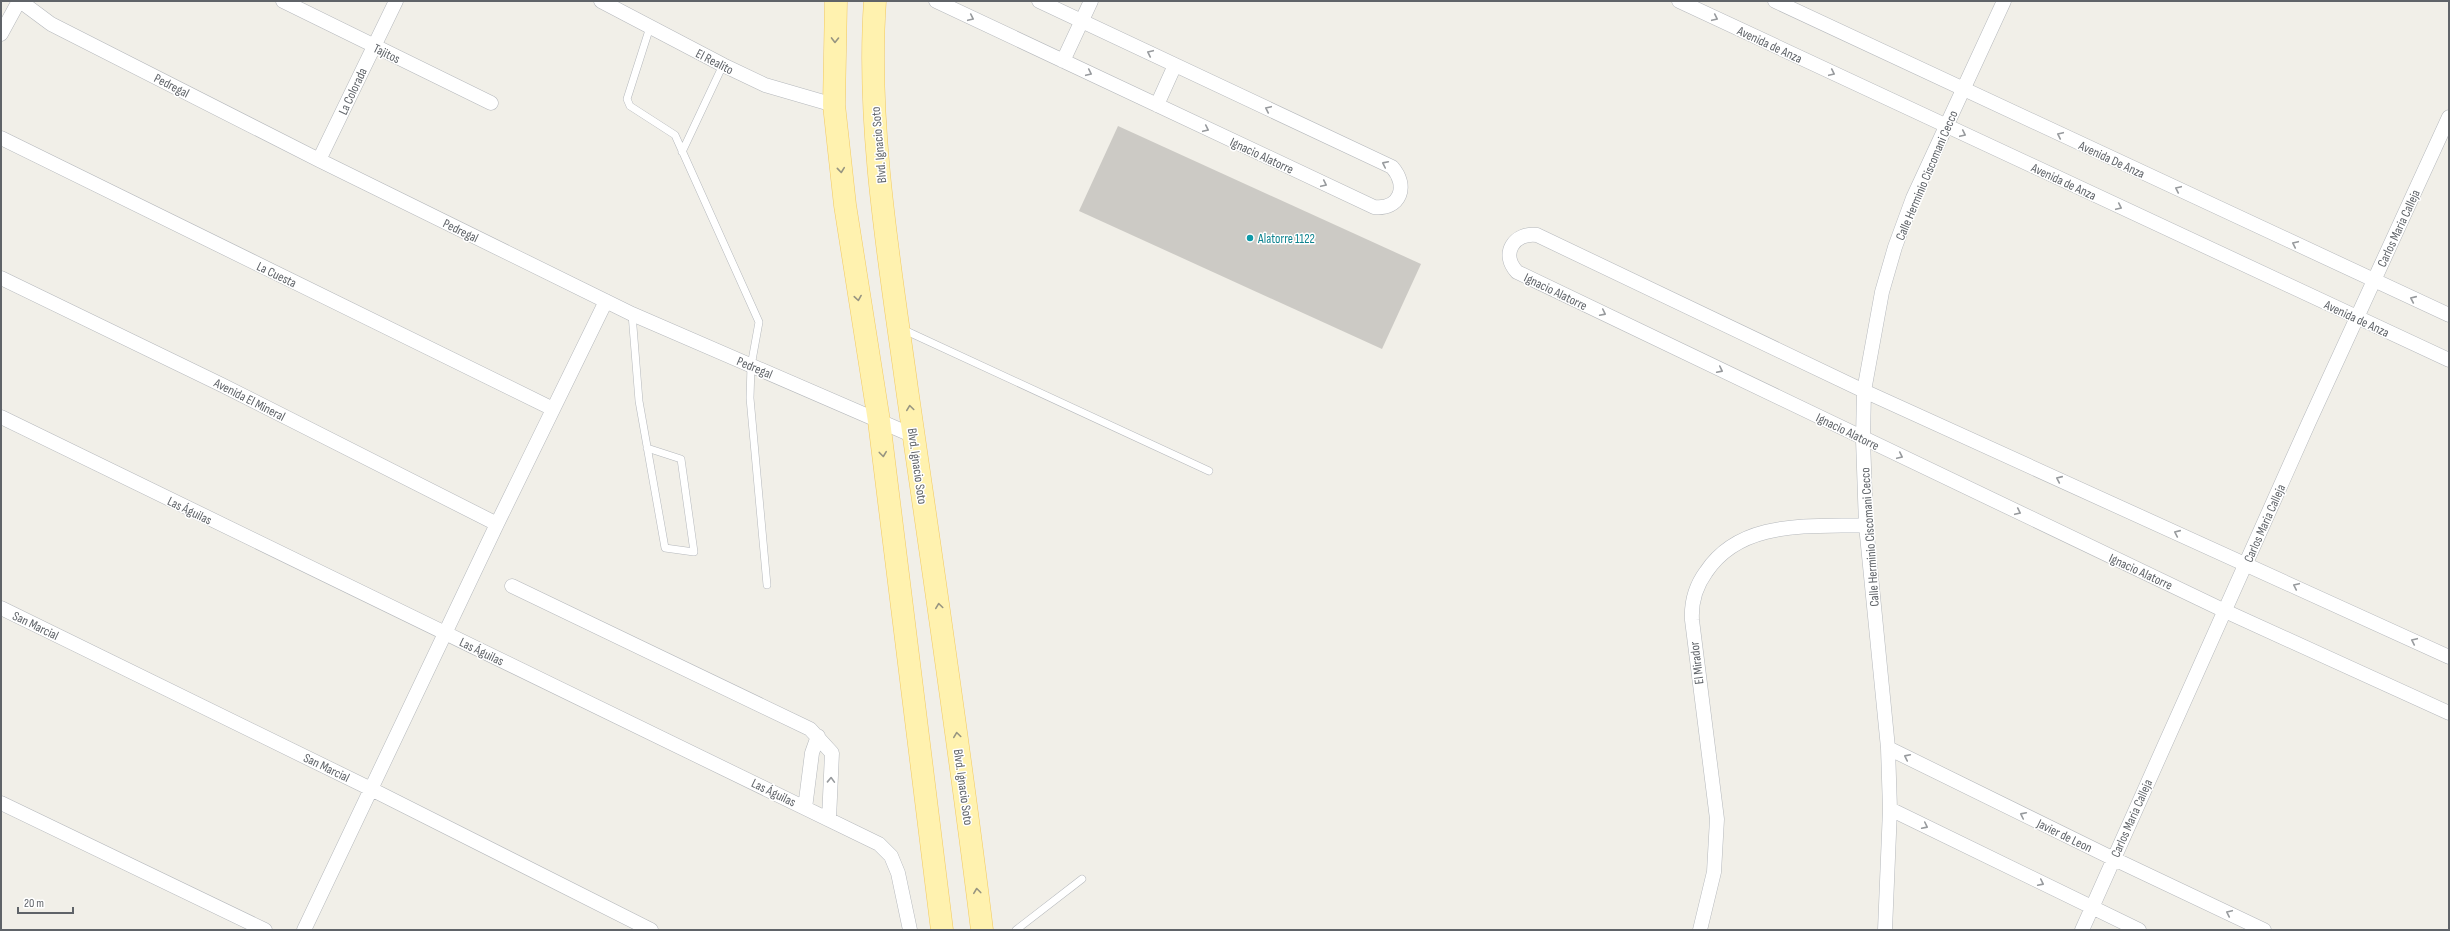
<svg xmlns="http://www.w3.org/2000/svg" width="2450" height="931" font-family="'Sofia Sans Condensed',sans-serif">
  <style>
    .building { fill: #cccac5 }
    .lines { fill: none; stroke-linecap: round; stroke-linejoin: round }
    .lane-casing { stroke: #b5b8bc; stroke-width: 8 }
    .street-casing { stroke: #b5b8bc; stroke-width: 15 }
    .primary-casing { stroke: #f2c960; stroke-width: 23 }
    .lane { stroke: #fff; stroke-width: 7 }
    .street { stroke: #fff; stroke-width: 14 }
    .primary { stroke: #fff2af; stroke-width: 22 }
    .oneway { stroke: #979a9d }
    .oneway2 { stroke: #979581 }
    .culture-dot { fill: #0f9aa8; stroke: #fff; stroke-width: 1.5 }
    .labels { text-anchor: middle; stroke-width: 3; stroke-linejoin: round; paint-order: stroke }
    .street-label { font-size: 13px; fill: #5f6368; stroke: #fff }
    .culture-label { font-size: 13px; fill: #0d838f; stroke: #fff; text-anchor: start }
  </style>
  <rect width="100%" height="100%" fill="#f1efe8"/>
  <!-- building -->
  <path class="building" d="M 1118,126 L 1421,264 L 1382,349 L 1079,211 Z"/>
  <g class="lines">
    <!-- lane casing -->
    <g class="lane-casing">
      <path id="lane" d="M 650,27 L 627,99 L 630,106 L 675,135 L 759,322 L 751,366 L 750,398 L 767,585
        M 682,152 L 723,65
        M 632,314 L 639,401 L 665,548 L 694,552 L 681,459 L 647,448
        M 902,329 L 1209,471
        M 1016,930 L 1082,879"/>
    </g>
    <!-- street casing -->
    <g class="street-casing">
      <path id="street" d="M 20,1 L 51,24 L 319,160 L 632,314 L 914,436
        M 283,1 L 491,103
        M 601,1 L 723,65 L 765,85 L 834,105
        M 936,1 L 1374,207 C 1400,210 1409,186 1392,167 L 1039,1
        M 1679,1 L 2449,360
        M 1775,1 L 2449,315
        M 1,34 L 19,1
        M 1063,61 L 1091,1
        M 1157,105 L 1175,65
        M 1,138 L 553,409
        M 319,160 L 396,1
        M 1,278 L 222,385 L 497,524
        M 1,417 L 879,844 L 891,856 L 898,873 L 910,930
        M 512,586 L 810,729 L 832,753 L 829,819
        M 1,608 L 371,789 L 651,930
        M 2449,657 L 1864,391 L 1537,235 C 1514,232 1500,254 1517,272 L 2225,611 L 2449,713
        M 1888,748 L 2112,858 L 2264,930
        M 1,803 L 265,930
        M 805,808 L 812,753 L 818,736
        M 1890,809 L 2139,930
        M 304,930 L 497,524 L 606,301
        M 1700,930 L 1714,872 L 1717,819 L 1692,620 C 1691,602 1695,587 1706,572 C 1741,519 1810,527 1866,525
        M 1885,930 L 1890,809 L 1888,748 L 1866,525 L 1863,439 L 1864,391 L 1882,292 L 1895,247 L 1913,198 L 2004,1
        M 2082,930 L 2309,422 L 2449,117"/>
    </g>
    <!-- primary casing -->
    <g class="primary-casing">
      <path id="primary" d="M 836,1 L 834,105 L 845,205 L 879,421 L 942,930
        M 875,1 C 866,127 890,265 907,389 C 933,570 960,749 982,930"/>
    </g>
    <!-- lane -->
    <use href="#lane" class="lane"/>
    <!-- street -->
    <use href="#street" class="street"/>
    <!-- primary -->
    <use href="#primary" class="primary"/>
  </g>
  <!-- one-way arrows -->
  <defs><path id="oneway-chevron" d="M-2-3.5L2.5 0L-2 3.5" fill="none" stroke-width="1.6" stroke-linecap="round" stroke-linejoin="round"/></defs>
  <g class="oneway">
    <use href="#oneway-chevron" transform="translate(971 18) rotate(25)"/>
    <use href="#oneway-chevron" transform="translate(1715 18) rotate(25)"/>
    <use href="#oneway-chevron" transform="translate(1150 53) rotate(-155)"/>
    <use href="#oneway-chevron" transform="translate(1089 73) rotate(25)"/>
    <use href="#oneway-chevron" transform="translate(1832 73) rotate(25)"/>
    <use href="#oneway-chevron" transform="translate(1268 109) rotate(-155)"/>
    <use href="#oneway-chevron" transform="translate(1206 129) rotate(25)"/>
    <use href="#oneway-chevron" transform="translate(1963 134) rotate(25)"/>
    <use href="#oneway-chevron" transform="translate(2060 135) rotate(-155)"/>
    <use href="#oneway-chevron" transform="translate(1385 164) rotate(-154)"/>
    <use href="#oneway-chevron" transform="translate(1324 184) rotate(25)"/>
    <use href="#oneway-chevron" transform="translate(2178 189) rotate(-155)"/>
    <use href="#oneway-chevron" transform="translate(2119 207) rotate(25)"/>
    <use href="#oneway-chevron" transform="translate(2295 244) rotate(-155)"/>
    <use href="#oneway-chevron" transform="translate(2413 299) rotate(-156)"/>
    <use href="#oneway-chevron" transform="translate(1603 313) rotate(26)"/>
    <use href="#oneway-chevron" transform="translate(1720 370) rotate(26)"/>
    <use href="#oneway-chevron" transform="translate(1900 456) rotate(25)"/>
    <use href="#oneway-chevron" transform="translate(2059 479) rotate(-156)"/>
    <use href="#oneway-chevron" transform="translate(2018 512) rotate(25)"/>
    <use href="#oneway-chevron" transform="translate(2177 533) rotate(-156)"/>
    <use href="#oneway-chevron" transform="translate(2296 586) rotate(-155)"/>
    <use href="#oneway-chevron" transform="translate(2414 641) rotate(-155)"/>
    <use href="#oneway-chevron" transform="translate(1907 757) rotate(-154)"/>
    <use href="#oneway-chevron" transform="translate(831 780) rotate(-88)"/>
    <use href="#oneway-chevron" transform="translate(2023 815) rotate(-154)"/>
    <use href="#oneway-chevron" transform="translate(1925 826) rotate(26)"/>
    <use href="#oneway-chevron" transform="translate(2041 883) rotate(26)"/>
    <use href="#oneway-chevron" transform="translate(2229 913) rotate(-155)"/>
  </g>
  <g class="oneway2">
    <use href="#oneway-chevron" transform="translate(835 40) rotate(91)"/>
    <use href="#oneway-chevron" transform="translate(841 170) rotate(84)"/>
    <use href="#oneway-chevron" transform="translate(858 298) rotate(81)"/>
    <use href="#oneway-chevron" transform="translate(910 408) rotate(-98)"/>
    <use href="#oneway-chevron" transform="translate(883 454) rotate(83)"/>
    <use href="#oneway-chevron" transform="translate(939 606) rotate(-98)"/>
    <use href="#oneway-chevron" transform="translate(957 735) rotate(-98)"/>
    <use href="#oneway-chevron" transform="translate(977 891) rotate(-97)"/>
  </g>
  <!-- markers -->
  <circle class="culture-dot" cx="1250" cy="238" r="4"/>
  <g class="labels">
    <!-- street labels -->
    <g class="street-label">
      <text transform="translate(1770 44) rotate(25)" y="5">Avenida de Anza</text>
      <text transform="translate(387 53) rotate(26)" y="5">Tajitos</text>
      <text transform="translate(715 61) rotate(27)" y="5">El Realito</text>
      <text transform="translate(172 85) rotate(27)" y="5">Pedregal</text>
      <text transform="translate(352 91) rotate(-65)" y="5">La Colorada</text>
      <text transform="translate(878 145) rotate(-95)" y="5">Blvd. Ignacio Soto</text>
      <text transform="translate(1262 155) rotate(25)" y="5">Ignacio Alatorre</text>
      <text transform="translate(2112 159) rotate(25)" y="5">Avenida De Anza</text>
      <text transform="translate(1926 175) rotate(-67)" y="5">Calle Herminio Ciscomani Cecco</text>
      <text transform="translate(2064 181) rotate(25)" y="5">Avenida de Anza</text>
      <text transform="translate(2398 228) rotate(-65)" y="5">Carlos Maria Calleja</text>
      <text transform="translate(461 230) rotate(26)" y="5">Pedregal</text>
      <text transform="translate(277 274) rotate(26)" y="5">La Cuesta</text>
      <text transform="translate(1556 291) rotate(26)" y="5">Ignacio Alatorre</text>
      <text transform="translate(2357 318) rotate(25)" y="5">Avenida de Anza</text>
      <text transform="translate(755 367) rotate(23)" y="5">Pedregal</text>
      <text transform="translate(250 399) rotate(27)" y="5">Avenida El Mineral</text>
      <text transform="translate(1848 431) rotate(26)" y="5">Ignacio Alatorre</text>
      <text transform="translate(918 466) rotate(82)" y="5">Blvd. Ignacio Soto</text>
      <text transform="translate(190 510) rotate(26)" y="5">Las Águilas</text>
      <text transform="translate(2264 523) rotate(-66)" y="5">Carlos Maria Calleja</text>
      <text transform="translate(1869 537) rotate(-94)" y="5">Calle Herminio Ciscomani Cecco</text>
      <text transform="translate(2141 571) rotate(25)" y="5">Ignacio Alatorre</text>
      <text transform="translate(36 625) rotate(26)" y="5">San Marcial</text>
      <text transform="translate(482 651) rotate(26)" y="5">Las Águilas</text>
      <text transform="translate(1696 663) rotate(-97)" y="5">El Mirador</text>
      <text transform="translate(327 767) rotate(26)" y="5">San Marcial</text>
      <text transform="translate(964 787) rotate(82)" y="5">Blvd. Ignacio Soto</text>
      <text transform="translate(774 792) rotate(26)" y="5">Las Águilas</text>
      <text transform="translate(2131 818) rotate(-66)" y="5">Carlos Maria Calleja</text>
      <text transform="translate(2065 835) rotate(26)" y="5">Javier de Leon</text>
    </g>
    <!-- culture labels -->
    <g class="culture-label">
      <text x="1258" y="243">Alatorre 1122</text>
    </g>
  </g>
  <!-- border -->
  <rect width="2450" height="931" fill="none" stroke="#5f6368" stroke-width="4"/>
  <!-- scale -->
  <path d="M18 907v6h55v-6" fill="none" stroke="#5f6368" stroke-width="2"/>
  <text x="24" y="907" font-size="12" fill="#5f6368" stroke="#ffffff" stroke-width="3" paint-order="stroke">20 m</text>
</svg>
